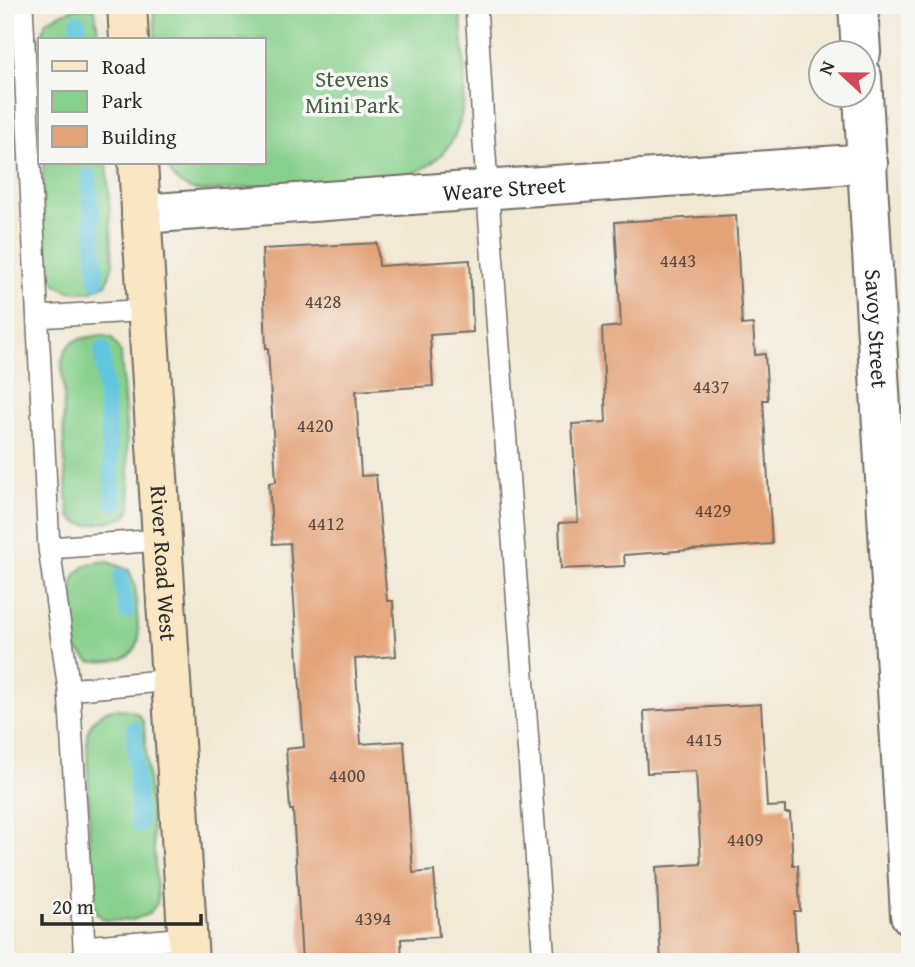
<svg xmlns="http://www.w3.org/2000/svg" width="915" height="967" font-family="'Gentium Book Plus',serif">
  <style>
    .green { fill: #87d08c; stroke: #597e5c; stroke-width: 2 }
    .lines { fill: none; stroke-linecap: round; stroke-linejoin: round }
    .stream { stroke: #60c5de; stroke-width: 16 }
    .building { fill: #e4a277 }
    .lane-casing { stroke: #716e66; stroke-width: 24 }
    .street-casing { stroke: #716e66; stroke-width: 42 }
    .secondary-casing { stroke: #716e66; stroke-width: 42 }
    .lane { stroke: #fff; stroke-width: 21 }
    .street { stroke: #fff; stroke-width: 38 }
    .secondary { stroke: #f9e7c3; stroke-width: 38 }
    .labels { text-anchor: middle; stroke-width: 7; stroke-linejoin: round; paint-order: stroke }
    .number-label { font-size: 19px; fill: #59493e }
    .park-label { font-size: 23px; fill: #475d48; stroke: #f6f6f2 }
    .street-label { font-size: 23px; fill: #2b2b2b; stroke: #f6f6f2 }
  </style>
  <rect width="100%" height="100%" fill="#f6f6f2"/>
  <filter id="ink" filterUnits="userSpaceOnUse"><feTurbulence type="fractalNoise" baseFrequency=".0143" numOctaves="2"/><feDisplacementMap in="SourceGraphic" scale="14" xChannelSelector="R" yChannelSelector="G"/><feConvolveMatrix kernelMatrix="1 2 1 2 8 2 1 2 1" color-interpolation-filters="sRGB"/></filter>
  <filter id="wash" filterUnits="userSpaceOnUse"><feTurbulence type="fractalNoise" baseFrequency=".00686" numOctaves="4" result="noise"/><feDisplacementMap in="SourceGraphic" scale="28" xChannelSelector="R" yChannelSelector="G"/><feGaussianBlur stdDeviation="1.57" result="paint"/><feColorMatrix in="noise" values="0 0 0 0 0 0 0 0 0 0 0 0 0 0 0 0 0 1.4 0 .05"/><feComposite in="paint" operator="in"/></filter>
  <g filter="url(#wash)">
    <rect width="100%" height="100%" fill="#f2e9d5"/>
    <!-- green -->
    <path class="green" d="M 153,5 L 460,5 C 463,65 483,147 411,174 L 207,191 C 187,192 173,182 166,163 L 264,163 L 264,40 L 156,40 Z
      M 83,7 L 95,9 L 99,40 L 40,40 L 40,70 L 40,41 L 46,21 L 70,10 Z
      M 43,163 L 107,163 L 113,264 L 107,283 C 98,291 88,292 77,292 C 65,291 56,287 51,276 C 40,254 44,189 43,163 Z
      M 101,335 L 112,338 L 121,353 L 131,506 L 128,514 L 123,518 C 106,521 80,533 69,515 C 65,475 62,436 64,396 C 65,380 57,363 67,348 C 74,337 89,338 101,335 Z
      M 105,561 L 129,570 L 135,585 L 139,639 C 134,663 111,661 91,662 L 76,649 C 71,631 65,586 79,571 C 85,564 96,563 105,561 Z
      M 112,709 C 127,709 140,708 144,725 L 158,902 L 149,914 L 130,921 L 105,920 L 96,913 L 91,891 L 87,734 C 92,719 97,714 112,709 Z"/>
    <g class="lines">
      <!-- stream -->
      <path class="stream" d="M 78,22 L 79,40
        M 89,177 L 97,281
        M 102,349 L 114,502
        M 121,576 L 126,611
        M 134,728 L 139,825"/>
    </g>
    <g id="blocks">
      <!-- building -->
      <path class="building" d="M 736,215 L 742,325 L 753,324 L 755,355 L 765,354 L 768,400 L 763,400 L 772,544 L 624,555 L 625,566 L 561,569 L 559,523 L 578,522 L 572,424 L 606,422 L 602,328 L 621,326 L 615,222 Z
        M 377,243 L 379,266 L 470,260 L 473,332 L 430,335 L 433,386 L 356,391 L 361,476 L 376,475 L 387,601 L 393,601 L 396,656 L 355,659 L 361,744 L 404,741 L 413,873 L 434,871 L 439,937 L 401,939 L 402,962 L 302,962 L 293,810 L 290,810 L 286,749 L 304,747 L 290,543 L 273,544 L 269,483 L 276,482 L 268,348 L 266,348 L 262,249 Z
        M 761,704 L 767,807 L 785,806 L 785,813 L 790,813 L 793,865 L 798,865 L 800,911 L 794,911 L 797,962 L 661,962 L 656,867 L 701,864 L 696,771 L 647,773 L 644,711 Z"/>
    </g>
  </g>
  <g filter="url(#ink)">
    <use href="#blocks" fill-opacity="0" stroke="#716e66" stroke-width="2"/>
    <g class="lines">
      <!-- lane casing -->
      <g class="lane-casing">
        <path id="lane" d="M 22,5 L 49,548 L 69,690 L 85,962
          M 476,5 L 484,142 L 544,962
          M 38,317 L 148,310
          M 49,548 L 161,540
          M 69,690 L 170,680
          M 84,947 L 187,938"/>
      </g>
      <!-- street casing -->
      <g class="street-casing">
        <g id="street">
          <path d="M 858,5 L 861,52"/>
          <path id="s1" d="M 862,77 L 910,915"/>
          <path id="s2" d="M 141,214 L 868,163"/>
        </g>
      </g>
      <!-- secondary casing -->
      <g class="secondary-casing">
        <g id="secondary">
          <path d="M 127,5 L 129,40"/>
          <path id="s3" d="M 138,163 L 189,962"/>
        </g>
      </g>
      <!-- lane -->
      <use href="#lane" class="lane"/>
      <!-- street -->
      <use href="#street" class="street"/>
      <!-- secondary -->
      <use href="#secondary" class="secondary"/>
    </g>
  </g>
  <g class="labels">
    <!-- number labels -->
    <g class="number-label">
      <text x="678" y="267">4443</text>
      <text x="323" y="308">4428</text>
      <text x="711" y="393">4437</text>
      <text x="315" y="432">4420</text>
      <text x="713" y="517">4429</text>
      <text x="326" y="530">4412</text>
      <text x="704" y="746">4415</text>
      <text x="347" y="782">4400</text>
      <text x="745" y="846">4409</text>
      <text x="373" y="925">4394</text>
    </g>
    <!-- park labels -->
    <g class="park-label">
      <text x="352" y="87">Stevens<tspan x="352" dy="26">Mini Park</tspan></text>
    </g>
    <!-- street labels -->
    <g class="street-label">
      <text dy="8" stroke="none"><textPath href="#s2" startOffset="364">Weare Street</textPath></text>
      <text dy="8" stroke="none"><textPath href="#s1" startOffset="252">Savoy Street</textPath></text>
      <text dy="8" stroke="none"><textPath href="#s3" startOffset="401">River Road West</textPath></text>
    </g>
  </g>
  <!-- margin -->
  <rect width="915" height="967" fill="none" stroke="#f6f6f2" stroke-width="28"/>
  <!-- legend -->
  <rect x="38" y="38" width="228" height="126" fill="#f6f6f2" stroke="#a5a5a2" stroke-width="2"/>
  <rect x="52" y="61" width="35" height="10" fill="#f9e7c3" stroke="#a5a5a2" stroke-width="2"/>
  <text x="102" y="74" font-size="21" fill="#2b2b2b">Road</text>
  <rect x="52" y="91" width="35" height="21" fill="#87d08c" stroke="#a5a5a2" stroke-width="2"/>
  <text x="102" y="108" font-size="21" fill="#2b2b2b">Park</text>
  <rect x="52" y="126" width="35" height="21" fill="#e4a277" stroke="#a5a5a2" stroke-width="2"/>
  <text x="102" y="144" font-size="21" fill="#2b2b2b">Building</text>
  <!-- north arrow -->
  <g transform="translate(842 74) rotate(292)"><circle r="33" fill="#f6f6f2" stroke="#a5a5a2" stroke-width="2"/>
  <path d="M0-5L12 26L0 18L-12 26Z" fill="#d1495b"/>
  <text y="-10" font-size="19" font-weight="bold" text-anchor="middle" fill="#2b2b2b">N</text>
  </g>
  <!-- scale -->
  <path d="M42 914v10h159v-10" fill="none" stroke="#2b2b2b" stroke-width="3.5"/>
  <text x="52" y="914" font-size="21" fill="#2b2b2b" stroke="#f6f6f2" stroke-width="5" paint-order="stroke">20 m</text>
</svg>
